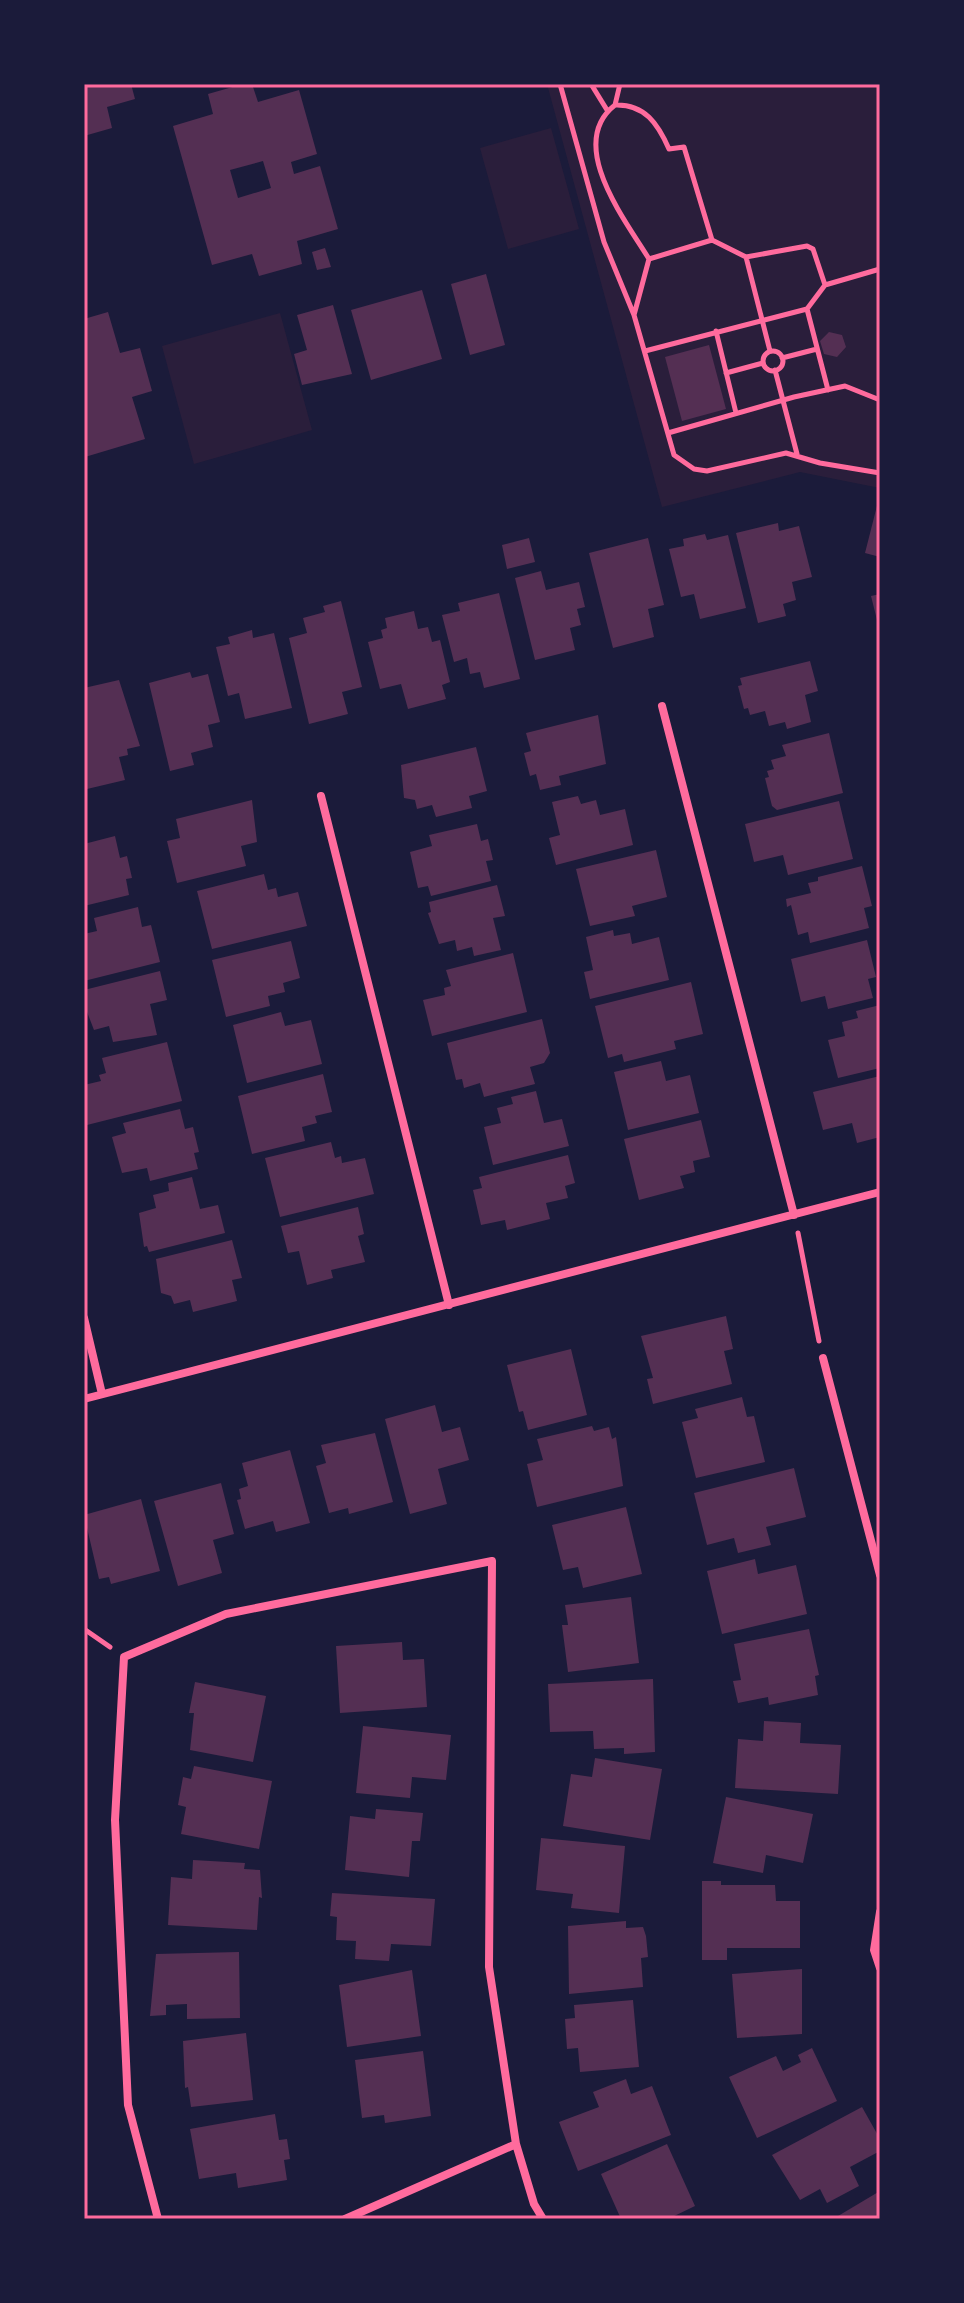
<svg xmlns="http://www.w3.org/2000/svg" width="964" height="2303" font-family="'Source Sans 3',sans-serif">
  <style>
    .green { fill: #2a1e3b }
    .building { fill: #542f53; fill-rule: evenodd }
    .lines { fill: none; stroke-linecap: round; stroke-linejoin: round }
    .path { stroke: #ff6b9d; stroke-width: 5 }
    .minor { stroke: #ff6b9d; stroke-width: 8 }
    .neatline { fill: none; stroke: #ff6b9d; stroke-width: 3 }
  </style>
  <rect width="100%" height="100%" fill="#1b1b3a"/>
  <!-- green -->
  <path class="green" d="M 547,84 L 880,84 L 880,488 L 800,472 L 662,507 Z
    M 551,128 L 579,229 L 508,249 L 480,148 Z
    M 280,313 L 312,430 L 194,464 L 162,346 Z"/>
  <!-- building -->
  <path class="building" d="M 84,84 L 131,84 L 135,99 L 107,107 L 112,128 L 84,136 Z
    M 243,84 L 252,84 L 258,102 L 299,90 L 317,154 L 291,162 L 294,174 L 320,166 L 338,229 L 297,241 L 302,264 L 259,276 L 252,254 L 212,265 L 173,126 L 213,114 L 208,94 ZM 263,161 L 271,188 L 238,198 L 230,170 Z
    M 325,248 L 331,267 L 317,270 L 312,252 Z
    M 486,274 L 505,345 L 470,355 L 451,284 Z
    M 422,290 L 442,359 L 371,380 L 351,310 Z
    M 333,305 L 352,374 L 302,385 L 294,354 L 307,350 L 297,315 Z
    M 108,312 L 120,353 L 140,348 L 152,391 L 132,397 L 145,439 L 85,457 L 84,319 Z
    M 829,332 L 842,335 L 846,347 L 837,357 L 824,354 L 820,341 Z
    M 709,345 L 726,409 L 682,421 L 665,357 Z
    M 880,494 L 880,557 L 865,553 Z
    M 778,523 L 779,531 L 799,526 L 812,577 L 792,582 L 796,600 L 783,604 L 786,616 L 758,623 L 736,533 Z
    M 705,534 L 707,540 L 728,535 L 746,608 L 700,619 L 694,594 L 681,597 L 669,549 L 684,546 L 683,539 Z
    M 529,538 L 535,562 L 507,569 L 502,545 Z
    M 648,538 L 664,605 L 648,609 L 654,637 L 613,648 L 589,553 Z
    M 541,571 L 546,590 L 579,582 L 585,607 L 577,609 L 581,625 L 570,628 L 575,650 L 535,660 L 515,578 Z
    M 499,593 L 520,679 L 484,688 L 480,672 L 470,674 L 467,658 L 454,662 L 442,615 L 460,611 L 458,603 Z
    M 880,594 L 880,627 L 879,628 L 871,596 Z
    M 341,601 L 362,687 L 342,692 L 348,714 L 309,724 L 289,638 L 307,633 L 303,618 L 325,612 L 323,606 Z
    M 414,611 L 418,629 L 428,627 L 432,642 L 440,640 L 450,682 L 442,685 L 446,699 L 408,709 L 401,684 L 380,689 L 368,642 L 383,638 L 381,630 L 387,628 L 385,618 Z
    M 252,630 L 253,638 L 274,633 L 292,708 L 245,719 L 239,693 L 228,696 L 216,647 L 230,644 L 228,637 Z
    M 810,661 L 818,691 L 805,695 L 811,722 L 787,729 L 785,722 L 769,726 L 765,711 L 750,715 L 748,708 L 744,709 L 738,686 L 742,685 L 740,678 Z
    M 190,672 L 192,678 L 208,674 L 220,722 L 208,725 L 213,747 L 191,753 L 194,765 L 170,771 L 149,683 Z
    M 119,680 L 140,746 L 127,749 L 128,755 L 119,757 L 125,780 L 87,789 L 84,688 Z
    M 598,715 L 606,764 L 559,776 L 561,785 L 540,790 L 536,774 L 530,776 L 524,753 L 531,751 L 526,733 Z
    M 829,733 L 843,793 L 777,810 L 772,806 L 765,778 L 769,777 L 767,771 L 774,769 L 771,760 L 786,756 L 782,745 Z
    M 476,747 L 487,791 L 469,796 L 472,808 L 436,817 L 432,805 L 417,809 L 415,800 L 404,798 L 401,765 Z
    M 578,796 L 581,804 L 596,800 L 600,815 L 625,809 L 633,845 L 556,865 L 549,838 L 560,835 L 552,802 Z
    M 252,800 L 257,842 L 241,846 L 246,866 L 177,883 L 167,841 L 180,838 L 176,819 Z
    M 839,801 L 853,859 L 788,875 L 783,855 L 754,862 L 745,824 Z
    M 477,824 L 481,841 L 488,839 L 493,860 L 486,861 L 491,881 L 431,896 L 428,886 L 418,888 L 410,852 L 432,846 L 429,835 Z
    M 115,836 L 120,858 L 127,856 L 132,878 L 126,879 L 129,895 L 84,906 L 84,844 Z
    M 656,850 L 667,897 L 632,906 L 635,916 L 590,926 L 576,869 Z
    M 862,866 L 872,906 L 864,908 L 869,928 L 810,943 L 808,932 L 798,935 L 791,905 L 787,907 L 786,899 L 811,893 L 808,883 L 818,881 L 818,877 Z
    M 264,874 L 268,890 L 276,888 L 278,897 L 298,892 L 307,926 L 212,949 L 197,891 Z
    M 497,885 L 505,916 L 493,918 L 501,950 L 474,956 L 472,947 L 457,951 L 455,940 L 439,944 L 428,913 L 431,912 L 429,902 Z
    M 138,907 L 142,927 L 151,925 L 160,962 L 84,981 L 84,934 L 97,931 L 94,918 Z
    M 613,930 L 614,936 L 630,933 L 632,944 L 659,937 L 669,980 L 590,999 L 584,972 L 593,970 L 586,937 Z
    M 867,940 L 876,977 L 868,979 L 873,998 L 828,1009 L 825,996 L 801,1002 L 791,959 Z
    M 291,941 L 300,978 L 283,983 L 285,992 L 268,996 L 270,1006 L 226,1017 L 212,960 Z
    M 513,953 L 527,1012 L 432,1036 L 423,1000 L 445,995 L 444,988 L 451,986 L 446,970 Z
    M 160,971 L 167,1000 L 150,1004 L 157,1035 L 113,1042 L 109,1026 L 94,1030 L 84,1004 L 84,990 Z
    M 691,982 L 703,1034 L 674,1041 L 676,1049 L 624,1062 L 622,1054 L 608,1058 L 595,1006 Z
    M 880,1005 L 880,1068 L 838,1078 L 828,1040 L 845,1036 L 842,1022 L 858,1018 L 856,1011 Z
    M 281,1012 L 285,1026 L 311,1020 L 322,1064 L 247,1083 L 233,1025 Z
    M 542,1019 L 550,1053 L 544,1063 L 530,1067 L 535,1084 L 484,1097 L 480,1083 L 464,1088 L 462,1079 L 456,1080 L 447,1043 Z
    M 167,1042 L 182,1101 L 87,1125 L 84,1085 L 101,1081 L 99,1075 L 106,1073 L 102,1058 Z
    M 661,1061 L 666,1081 L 690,1075 L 699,1113 L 628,1130 L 614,1072 Z
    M 323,1074 L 332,1112 L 315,1116 L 317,1123 L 302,1127 L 305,1141 L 252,1154 L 238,1096 Z
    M 880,1076 L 880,1137 L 857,1143 L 852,1123 L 823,1130 L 813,1092 Z
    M 536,1091 L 544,1123 L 562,1119 L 569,1146 L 493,1165 L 484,1127 L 501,1123 L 497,1108 L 513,1104 L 511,1097 Z
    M 180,1109 L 185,1129 L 193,1127 L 199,1152 L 194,1153 L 198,1169 L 150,1181 L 147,1168 L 122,1173 L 112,1137 L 126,1133 L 123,1123 Z
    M 701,1120 L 710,1157 L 693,1161 L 695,1172 L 680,1176 L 684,1188 L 639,1200 L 624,1139 Z
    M 331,1142 L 335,1158 L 341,1156 L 342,1163 L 365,1158 L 374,1194 L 280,1217 L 265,1158 Z
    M 568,1155 L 575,1183 L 565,1186 L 568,1198 L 546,1203 L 550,1219 L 507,1230 L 505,1220 L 481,1225 L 473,1190 L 482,1188 L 479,1177 Z
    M 192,1177 L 200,1209 L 218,1205 L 225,1233 L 149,1252 L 147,1246 L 144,1247 L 139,1213 L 156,1208 L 153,1195 L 169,1191 L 168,1183 Z
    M 358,1207 L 364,1234 L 358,1236 L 365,1262 L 331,1270 L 333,1278 L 307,1285 L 299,1251 L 288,1253 L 281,1226 Z
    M 232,1240 L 242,1278 L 232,1280 L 237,1301 L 193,1312 L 190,1300 L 174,1304 L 171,1296 L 161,1293 L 156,1259 Z
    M 726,1316 L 733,1349 L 724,1351 L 732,1384 L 653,1404 L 647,1379 L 653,1378 L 641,1336 Z
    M 571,1349 L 587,1415 L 528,1430 L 523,1411 L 519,1412 L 507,1365 Z
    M 742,1397 L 747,1417 L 754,1416 L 765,1462 L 696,1478 L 682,1422 L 698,1418 L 695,1409 Z
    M 435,1405 L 442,1432 L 460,1427 L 469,1460 L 438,1469 L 447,1504 L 410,1514 L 385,1419 Z
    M 592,1426 L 594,1431 L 609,1427 L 612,1439 L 616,1437 L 623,1486 L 537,1507 L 527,1464 L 543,1460 L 537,1439 Z
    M 375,1433 L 393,1502 L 349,1514 L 348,1508 L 329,1513 L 316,1466 L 326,1463 L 321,1445 Z
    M 290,1450 L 310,1523 L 276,1532 L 273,1521 L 245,1529 L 237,1500 L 241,1499 L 239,1489 L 248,1486 L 242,1463 Z
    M 794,1468 L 806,1517 L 766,1527 L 771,1545 L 738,1553 L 734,1538 L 707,1545 L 694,1493 Z
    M 221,1483 L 234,1534 L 213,1540 L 222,1573 L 178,1586 L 154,1501 Z
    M 141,1499 L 160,1571 L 111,1584 L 109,1577 L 99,1579 L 84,1515 Z
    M 626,1507 L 642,1574 L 583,1588 L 578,1567 L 563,1570 L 552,1525 Z
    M 755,1559 L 758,1574 L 796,1565 L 807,1614 L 722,1634 L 707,1571 Z
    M 631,1597 L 639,1663 L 568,1672 L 562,1625 L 568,1625 L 565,1605 Z
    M 809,1629 L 819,1675 L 815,1676 L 818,1695 L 769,1705 L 768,1697 L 738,1703 L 733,1681 L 741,1680 L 734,1644 Z
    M 402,1642 L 403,1660 L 424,1659 L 427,1707 L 340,1713 L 336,1646 Z
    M 653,1679 L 655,1752 L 624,1754 L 624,1748 L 594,1749 L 593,1731 L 550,1732 L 548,1684 Z
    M 195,1682 L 266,1696 L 253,1762 L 190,1750 L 194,1713 L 189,1713 Z
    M 764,1721 L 801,1723 L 800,1743 L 841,1745 L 838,1794 L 735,1788 L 738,1739 L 763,1741 Z
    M 363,1726 L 451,1735 L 446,1780 L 412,1777 L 410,1798 L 356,1793 Z
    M 595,1758 L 662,1769 L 650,1840 L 563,1826 L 571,1774 L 592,1777 Z
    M 194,1766 L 272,1781 L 259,1849 L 181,1834 L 186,1807 L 178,1805 L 183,1777 L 191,1779 Z
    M 726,1797 L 813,1814 L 803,1863 L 766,1855 L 763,1873 L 713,1863 Z
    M 376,1809 L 423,1813 L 420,1841 L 412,1841 L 409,1877 L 345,1870 L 350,1816 L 375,1819 Z
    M 541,1838 L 625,1846 L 619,1913 L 571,1908 L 573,1894 L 536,1890 Z
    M 193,1860 L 245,1863 L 244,1869 L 260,1870 L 262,1898 L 259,1897 L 257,1930 L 168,1925 L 171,1877 L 192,1879 Z
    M 702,1881 L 721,1881 L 721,1885 L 775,1885 L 776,1901 L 800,1901 L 800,1948 L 727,1948 L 727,1960 L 702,1960 Z
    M 332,1893 L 435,1899 L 431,1946 L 391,1944 L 389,1961 L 355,1959 L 356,1941 L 336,1940 L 337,1917 L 330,1916 Z
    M 626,1921 L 626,1928 L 643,1927 L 646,1936 L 648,1957 L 641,1958 L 643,1987 L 569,1994 L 568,1926 Z
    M 239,1952 L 240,2018 L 187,2019 L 187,2004 L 166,2005 L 166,2015 L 150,2016 L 156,1954 Z
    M 802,1969 L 802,2034 L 737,2038 L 732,1974 Z
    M 412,1970 L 421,2036 L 347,2047 L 339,1985 Z
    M 633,2000 L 639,2067 L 580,2072 L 578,2048 L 567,2049 L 565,2019 L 575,2018 L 574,2005 Z
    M 246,2033 L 253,2100 L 191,2107 L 188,2087 L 185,2088 L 183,2041 Z
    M 812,2048 L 837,2101 L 757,2138 L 729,2077 L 776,2056 L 783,2071 L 801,2062 L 798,2055 Z
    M 423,2051 L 431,2116 L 385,2123 L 384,2115 L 362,2118 L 355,2060 Z
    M 626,2079 L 631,2094 L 652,2086 L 671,2135 L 578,2171 L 559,2122 L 599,2107 L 593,2092 Z
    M 862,2107 L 880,2139 L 880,2151 L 850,2167 L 859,2186 L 827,2203 L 820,2189 L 800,2200 L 772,2155 Z
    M 275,2114 L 279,2140 L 287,2139 L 290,2159 L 284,2160 L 287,2180 L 238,2188 L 236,2173 L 199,2179 L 190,2129 Z
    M 667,2144 L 695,2206 L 668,2219 L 621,2219 L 601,2174 Z
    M 880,2191 L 880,2219 L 833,2219 Z"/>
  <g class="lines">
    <!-- path -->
    <path class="path" d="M 560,84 L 604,242 L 634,315 L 674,455 L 694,469 L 707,471 L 786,453 L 820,463 L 880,473
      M 591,84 L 607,110
      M 615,105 L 620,84
      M 746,257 L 770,351
      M 649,259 L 712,240 L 746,257 L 807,246 L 813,249 L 825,285 L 880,269
      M 807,309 L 828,390
      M 634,315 L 649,259 C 626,221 565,144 615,105 C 645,104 658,124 669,149 L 684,147 L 712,240
      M 716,331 L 736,413
      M763 361a10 10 0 1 1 20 0a10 10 0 1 1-20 0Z
      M 645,351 L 807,309 L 825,285
      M 782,358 L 817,349
      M 775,370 L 797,454
      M 726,373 L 763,363
      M 668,433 L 794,397 L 845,386 L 880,400
      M 798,1233 L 819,1341
      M 84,1629 L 110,1647"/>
    <!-- minor -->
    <path class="minor" d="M 662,706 L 794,1215
      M 321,796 L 449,1305
      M 84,1318 L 102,1394
      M 823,1358 L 880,1575
      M 84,1399 L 880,1192
      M 880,1912 L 874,1950 L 880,1968
      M 516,2144 L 534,2204 L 543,2219
      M 158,2219 L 128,2105 L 115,1820 L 124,1657 L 226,1614 L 492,1561 L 489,1967 L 516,2144 L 345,2219"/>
  </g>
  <!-- border -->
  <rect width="964" height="2303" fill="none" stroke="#1b1b3a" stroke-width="172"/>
  <rect x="86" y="86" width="792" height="2131" class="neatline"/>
</svg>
